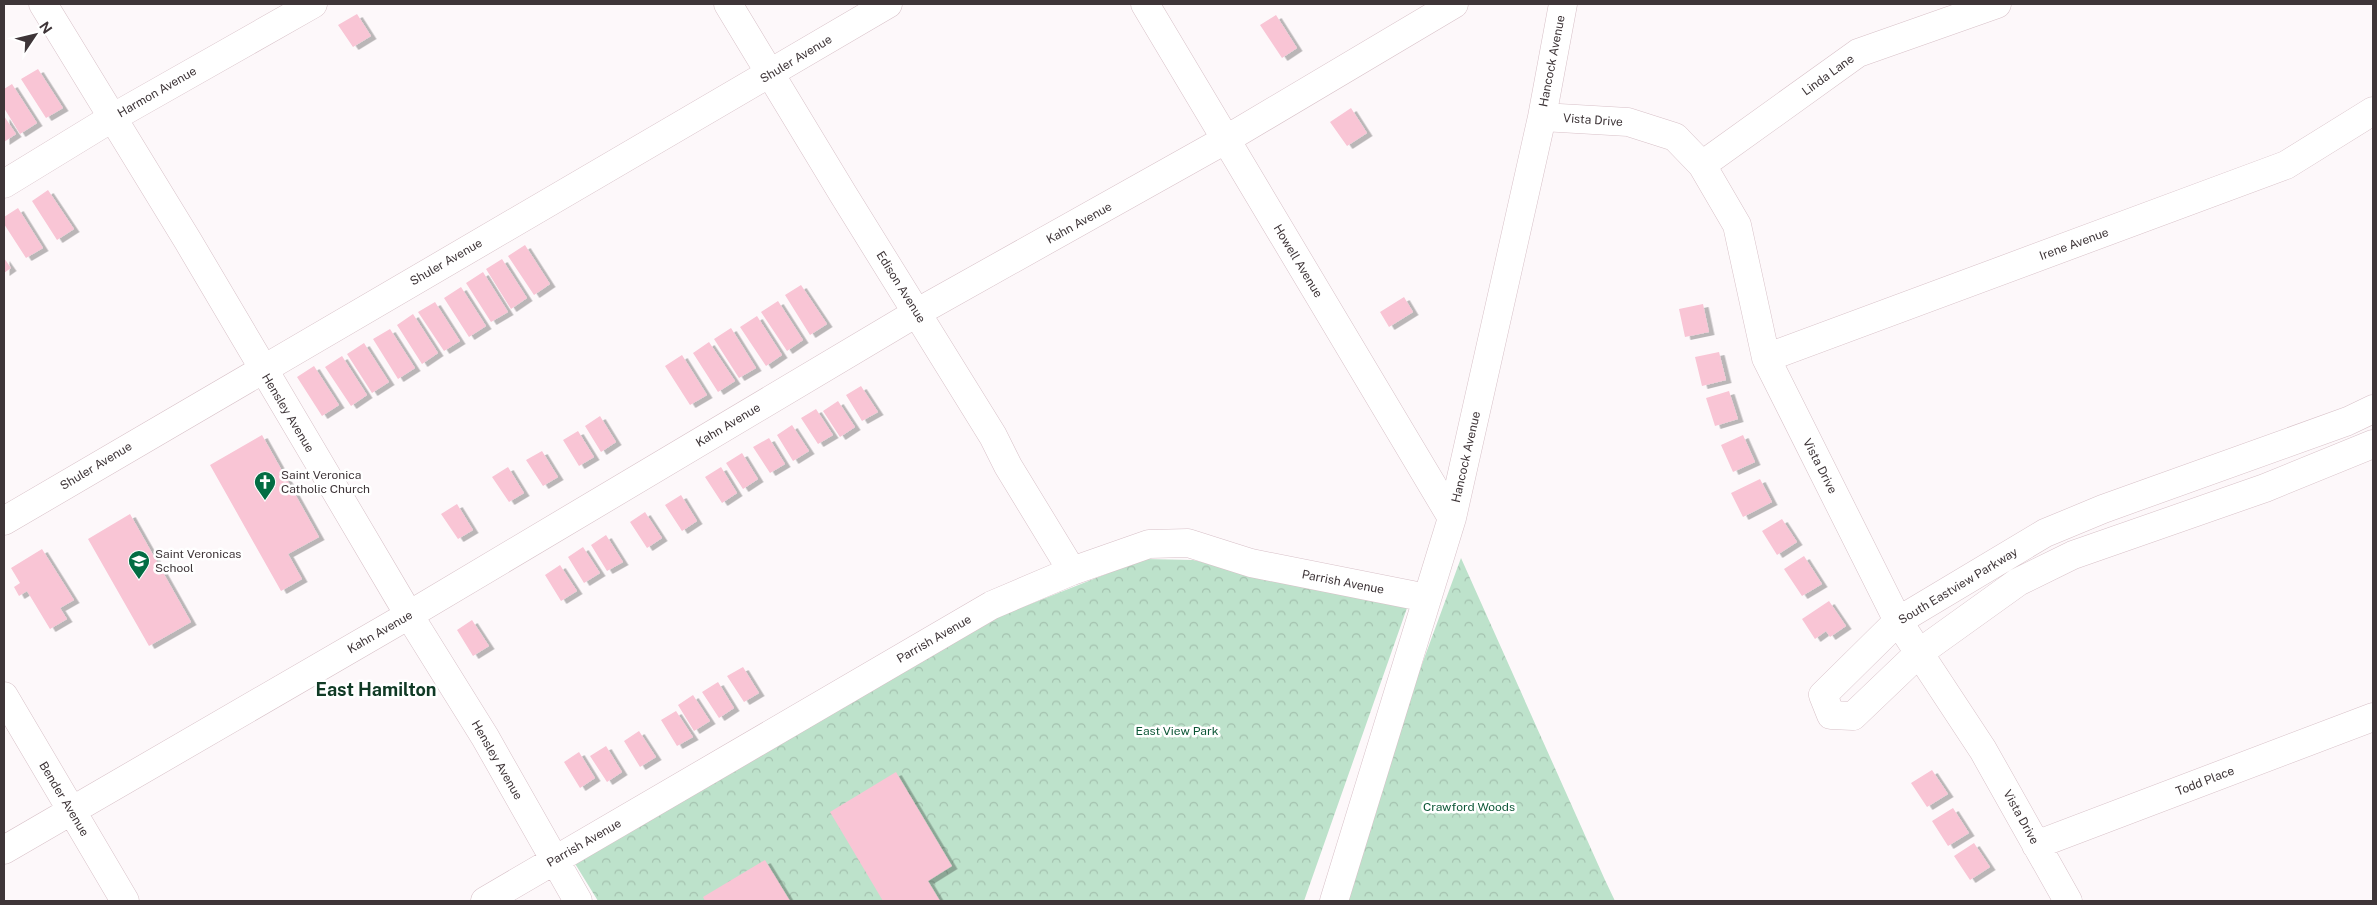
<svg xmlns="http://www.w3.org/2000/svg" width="2377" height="905" font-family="'Public Sans',sans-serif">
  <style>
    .park { fill: url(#park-crowns) }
    .building { fill: #f9c5d5; filter: url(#shadow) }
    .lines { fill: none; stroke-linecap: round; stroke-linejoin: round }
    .minor-casing { stroke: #d8c1c8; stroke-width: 29 }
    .minor { stroke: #fff; stroke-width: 28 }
    .labels { text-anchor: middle; stroke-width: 5; stroke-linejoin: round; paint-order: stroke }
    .street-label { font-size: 12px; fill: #3e3538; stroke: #fff }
    .poi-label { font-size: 12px; fill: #3e3538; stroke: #fff; text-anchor: start }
    .park-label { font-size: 12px; fill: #0d5737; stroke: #fff }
    .district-label { font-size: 18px; font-weight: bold; fill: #103a25; stroke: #fff }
  </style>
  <defs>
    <pattern id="park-crowns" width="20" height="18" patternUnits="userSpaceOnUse" patternTransform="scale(1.25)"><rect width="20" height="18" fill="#bde2cb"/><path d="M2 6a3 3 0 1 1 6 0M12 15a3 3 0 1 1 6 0" fill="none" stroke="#a4c2af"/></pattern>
    <filter id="shadow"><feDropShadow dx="5.5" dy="3" stdDeviation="0" flood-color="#0004"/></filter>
  </defs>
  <rect width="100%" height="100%" fill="#fdf8fa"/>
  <!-- park -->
  <path class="park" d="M 1461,558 L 1605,880 L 1615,901 L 1335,901 Z
    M 1144,559 L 1193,560 L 1407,608 L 1304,901 L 598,901 L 574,862 L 1000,616 Z"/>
  <!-- building -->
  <path class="building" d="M 357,14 L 371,36 L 353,47 L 338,25 Z
    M 1276,15 L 1297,48 L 1282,58 L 1260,25 Z
    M 38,69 L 63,108 L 46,118 L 21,79 Z
    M 12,84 L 37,123 L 20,134 L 4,108 L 4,89 Z
    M 1351,108 L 1367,133 L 1347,146 L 1330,122 Z
    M 4,116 L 16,134 L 4,142 Z
    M 48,190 L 74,229 L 57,240 L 32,201 Z
    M 18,208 L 43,248 L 26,258 L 4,224 L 4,217 Z
    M 525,245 L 550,284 L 534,295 L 508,256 Z
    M 4,258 L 11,268 L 4,273 Z
    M 502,259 L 527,298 L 511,309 L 486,269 Z
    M 483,272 L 508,312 L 491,322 L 466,283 Z
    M 801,285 L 827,324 L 810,335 L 785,295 Z
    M 461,287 L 486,326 L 469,337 L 444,298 Z
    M 1404,297 L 1413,312 L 1389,327 L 1380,312 Z
    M 778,301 L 803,340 L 787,351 L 761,312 Z
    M 435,302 L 460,341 L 444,351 L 418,312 Z
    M 1703,304 L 1709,332 L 1685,337 L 1679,309 Z
    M 413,314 L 438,353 L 422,364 L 397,325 Z
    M 757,316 L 782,355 L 766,366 L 740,327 Z
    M 731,328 L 756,368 L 739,378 L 714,339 Z
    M 390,329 L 415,368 L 398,379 L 373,339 Z
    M 709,342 L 735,381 L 718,392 L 693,353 Z
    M 364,343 L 389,382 L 372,393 L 347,354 Z
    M 1719,352 L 1726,380 L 1702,386 L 1695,357 Z
    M 682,355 L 707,395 L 690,405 L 665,366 Z
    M 342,356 L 367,395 L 351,406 L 325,367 Z
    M 314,366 L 339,405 L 322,416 L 297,377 Z
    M 861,386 L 878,412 L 862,421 L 846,395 Z
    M 1729,391 L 1738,419 L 1715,426 L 1706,398 Z
    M 838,401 L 855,427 L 840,437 L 823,411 Z
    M 816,409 L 833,435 L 818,444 L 801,418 Z
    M 600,416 L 616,442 L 601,452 L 585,426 Z
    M 792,425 L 809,451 L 793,461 L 777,435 Z
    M 578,431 L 594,457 L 579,466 L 563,440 Z
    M 262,435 L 319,537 L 288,554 L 302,579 L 281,591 L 210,465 Z
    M 1743,435 L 1755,462 L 1733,472 L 1721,445 Z
    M 769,438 L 785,464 L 770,473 L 753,447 Z
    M 542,451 L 558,477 L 543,486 L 526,460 Z
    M 742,453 L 758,479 L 743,489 L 726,463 Z
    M 508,467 L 524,493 L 509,502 L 492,477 Z
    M 721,467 L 737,493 L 722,503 L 705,477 Z
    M 1760,479 L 1772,502 L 1743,517 L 1731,493 Z
    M 681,495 L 697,521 L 682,531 L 665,505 Z
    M 457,504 L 473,530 L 458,539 L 441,514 Z
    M 645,512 L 662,538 L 647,548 L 630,522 Z
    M 130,514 L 191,622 L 149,646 L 88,539 Z
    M 1782,519 L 1797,542 L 1777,555 L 1762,531 Z
    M 606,535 L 623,562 L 607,571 L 591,545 Z
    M 583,547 L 600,573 L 584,583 L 568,557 Z
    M 42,549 L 74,600 L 60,608 L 67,619 L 50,629 L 27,591 L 19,596 L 14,587 L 20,583 L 11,568 Z
    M 1804,556 L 1822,584 L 1802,596 L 1784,569 Z
    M 560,565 L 577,591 L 561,601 L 545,575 Z
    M 1829,601 L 1846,626 L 1830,637 L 1826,631 L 1815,639 L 1802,619 Z
    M 472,620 L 489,646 L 473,656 L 457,630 Z
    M 743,667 L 759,693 L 744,702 L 727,676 Z
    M 718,682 L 734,708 L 719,718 L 702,692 Z
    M 693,695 L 710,721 L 694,731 L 678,705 Z
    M 676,711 L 693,737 L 677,746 L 661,720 Z
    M 639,731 L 656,757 L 640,767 L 624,741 Z
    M 606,746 L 622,772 L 607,782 L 590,756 Z
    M 579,752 L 595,778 L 580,788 L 564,762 Z
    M 1932,770 L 1948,794 L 1927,807 L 1911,783 Z
    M 896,772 L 952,866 L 928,881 L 940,901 L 883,901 L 830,812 Z
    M 1953,808 L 1969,833 L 1948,846 L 1932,821 Z
    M 1974,843 L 1990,867 L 1970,880 L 1954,856 Z
    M 765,860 L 790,901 L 705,901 L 703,897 Z"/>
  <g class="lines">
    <!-- minor casing -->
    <g class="minor-casing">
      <path id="minor" d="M 43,4 L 188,241 L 409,615 L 485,737 L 578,901
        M 728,4 L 843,194 L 993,436 L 1008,466 L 1072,571
        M 1145,4 L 1452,518
        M 1542,117 L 1628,122 L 1675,137 L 1702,165 L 1737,225 L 1766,358 L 1898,621 L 1983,750 L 2068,901
        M 1702,165 L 1858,53 L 1997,4
        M 4,184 L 112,118 L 313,4
        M 1766,358 L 2286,165 L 2373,111
        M 2373,409 L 2348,421 L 2103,509 L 2045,533 L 1898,621 L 1823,695 L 1831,715 L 1853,716 L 1919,653 L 2018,582 L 2073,555 L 2265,488 L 2373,444
        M 4,521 L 888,4
        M 4,696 L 125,901
        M 2036,845 L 2373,717
        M 4,850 L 409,615 L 918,312 L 1225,140 L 1454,4
        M 485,901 L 992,605 L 1072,571 L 1149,544 L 1188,543 L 1251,563 L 1427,598
        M 1334,901 L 1452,518 L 1542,117 L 1563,4"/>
    </g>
    <!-- minor -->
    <use href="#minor" class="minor"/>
  </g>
  <!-- icons -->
  <defs>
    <g id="church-pin" transform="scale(1.125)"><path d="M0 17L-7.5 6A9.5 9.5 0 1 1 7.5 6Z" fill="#036c43" stroke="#fff"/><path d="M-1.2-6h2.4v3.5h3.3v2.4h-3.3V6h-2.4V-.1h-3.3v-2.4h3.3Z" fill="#fff"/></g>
    <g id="school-pin" transform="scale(1.125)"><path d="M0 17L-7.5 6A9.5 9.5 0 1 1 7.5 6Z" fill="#036c43" stroke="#fff"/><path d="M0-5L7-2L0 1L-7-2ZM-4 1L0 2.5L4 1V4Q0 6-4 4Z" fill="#fff"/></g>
  </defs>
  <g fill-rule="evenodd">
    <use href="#church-pin" x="265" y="482"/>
    <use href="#school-pin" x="139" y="561"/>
  </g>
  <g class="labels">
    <!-- street labels -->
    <g class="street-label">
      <text transform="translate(796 59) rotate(-31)" y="4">Shuler Avenue</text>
      <text transform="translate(1552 61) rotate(-79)" y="4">Hancock Avenue</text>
      <text transform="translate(1828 75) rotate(-36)" y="4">Linda Lane</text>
      <text transform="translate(157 92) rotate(-30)" y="4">Harmon Avenue</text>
      <text transform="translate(1593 120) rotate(4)" y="4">Vista Drive</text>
      <text transform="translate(1079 223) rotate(-29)" y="4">Kahn Avenue</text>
      <text transform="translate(2074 244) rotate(-20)" y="4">Irene Avenue</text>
      <text transform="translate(1298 261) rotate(59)" y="4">Howell Avenue</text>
      <text transform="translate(446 262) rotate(-30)" y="4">Shuler Avenue</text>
      <text transform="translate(901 287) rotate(58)" y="4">Edison Avenue</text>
      <text transform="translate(288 413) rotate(59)" y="4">Hensley Avenue</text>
      <text transform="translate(728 425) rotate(-31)" y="4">Kahn Avenue</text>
      <text transform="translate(1466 457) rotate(-77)" y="4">Hancock Avenue</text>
      <text transform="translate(96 466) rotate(-31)" y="4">Shuler Avenue</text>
      <text transform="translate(1820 466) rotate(63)" y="4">Vista Drive</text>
      <text transform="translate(1343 582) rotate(11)" y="4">Parrish Avenue</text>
      <text transform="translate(1958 586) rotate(-31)" y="4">South Eastview Parkway</text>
      <text transform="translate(380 632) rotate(-30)" y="4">Kahn Avenue</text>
      <text transform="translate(934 639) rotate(-30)" y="4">Parrish Avenue</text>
      <text transform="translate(497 760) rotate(60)" y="4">Hensley Avenue</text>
      <text transform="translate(2205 781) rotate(-21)" y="4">Todd Place</text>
      <text transform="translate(64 799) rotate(59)" y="4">Bender Avenue</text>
      <text transform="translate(2021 817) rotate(61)" y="4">Vista Drive</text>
      <text transform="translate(584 843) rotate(-30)" y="4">Parrish Avenue</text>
    </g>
    <!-- poi labels -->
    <g class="poi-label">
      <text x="281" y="479">Saint Veronica<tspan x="281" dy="14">Catholic Church</tspan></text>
      <text x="155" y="558">Saint Veronicas<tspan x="155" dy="14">School</tspan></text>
    </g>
    <!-- park labels -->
    <g class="park-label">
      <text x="1177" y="735">East View Park</text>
      <text x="1469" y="811">Crawford Woods</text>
    </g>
    <!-- district labels -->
    <g class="district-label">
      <text x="376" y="696">East Hamilton</text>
    </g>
  </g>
  <!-- border -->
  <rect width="2377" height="905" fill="none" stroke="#3e3538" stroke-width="10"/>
  <!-- north arrow -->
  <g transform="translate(35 35) rotate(55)" stroke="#ffffff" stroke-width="4" paint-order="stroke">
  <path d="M0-4L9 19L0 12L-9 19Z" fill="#3e3538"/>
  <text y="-8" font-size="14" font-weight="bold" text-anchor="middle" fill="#3e3538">N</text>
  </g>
</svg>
